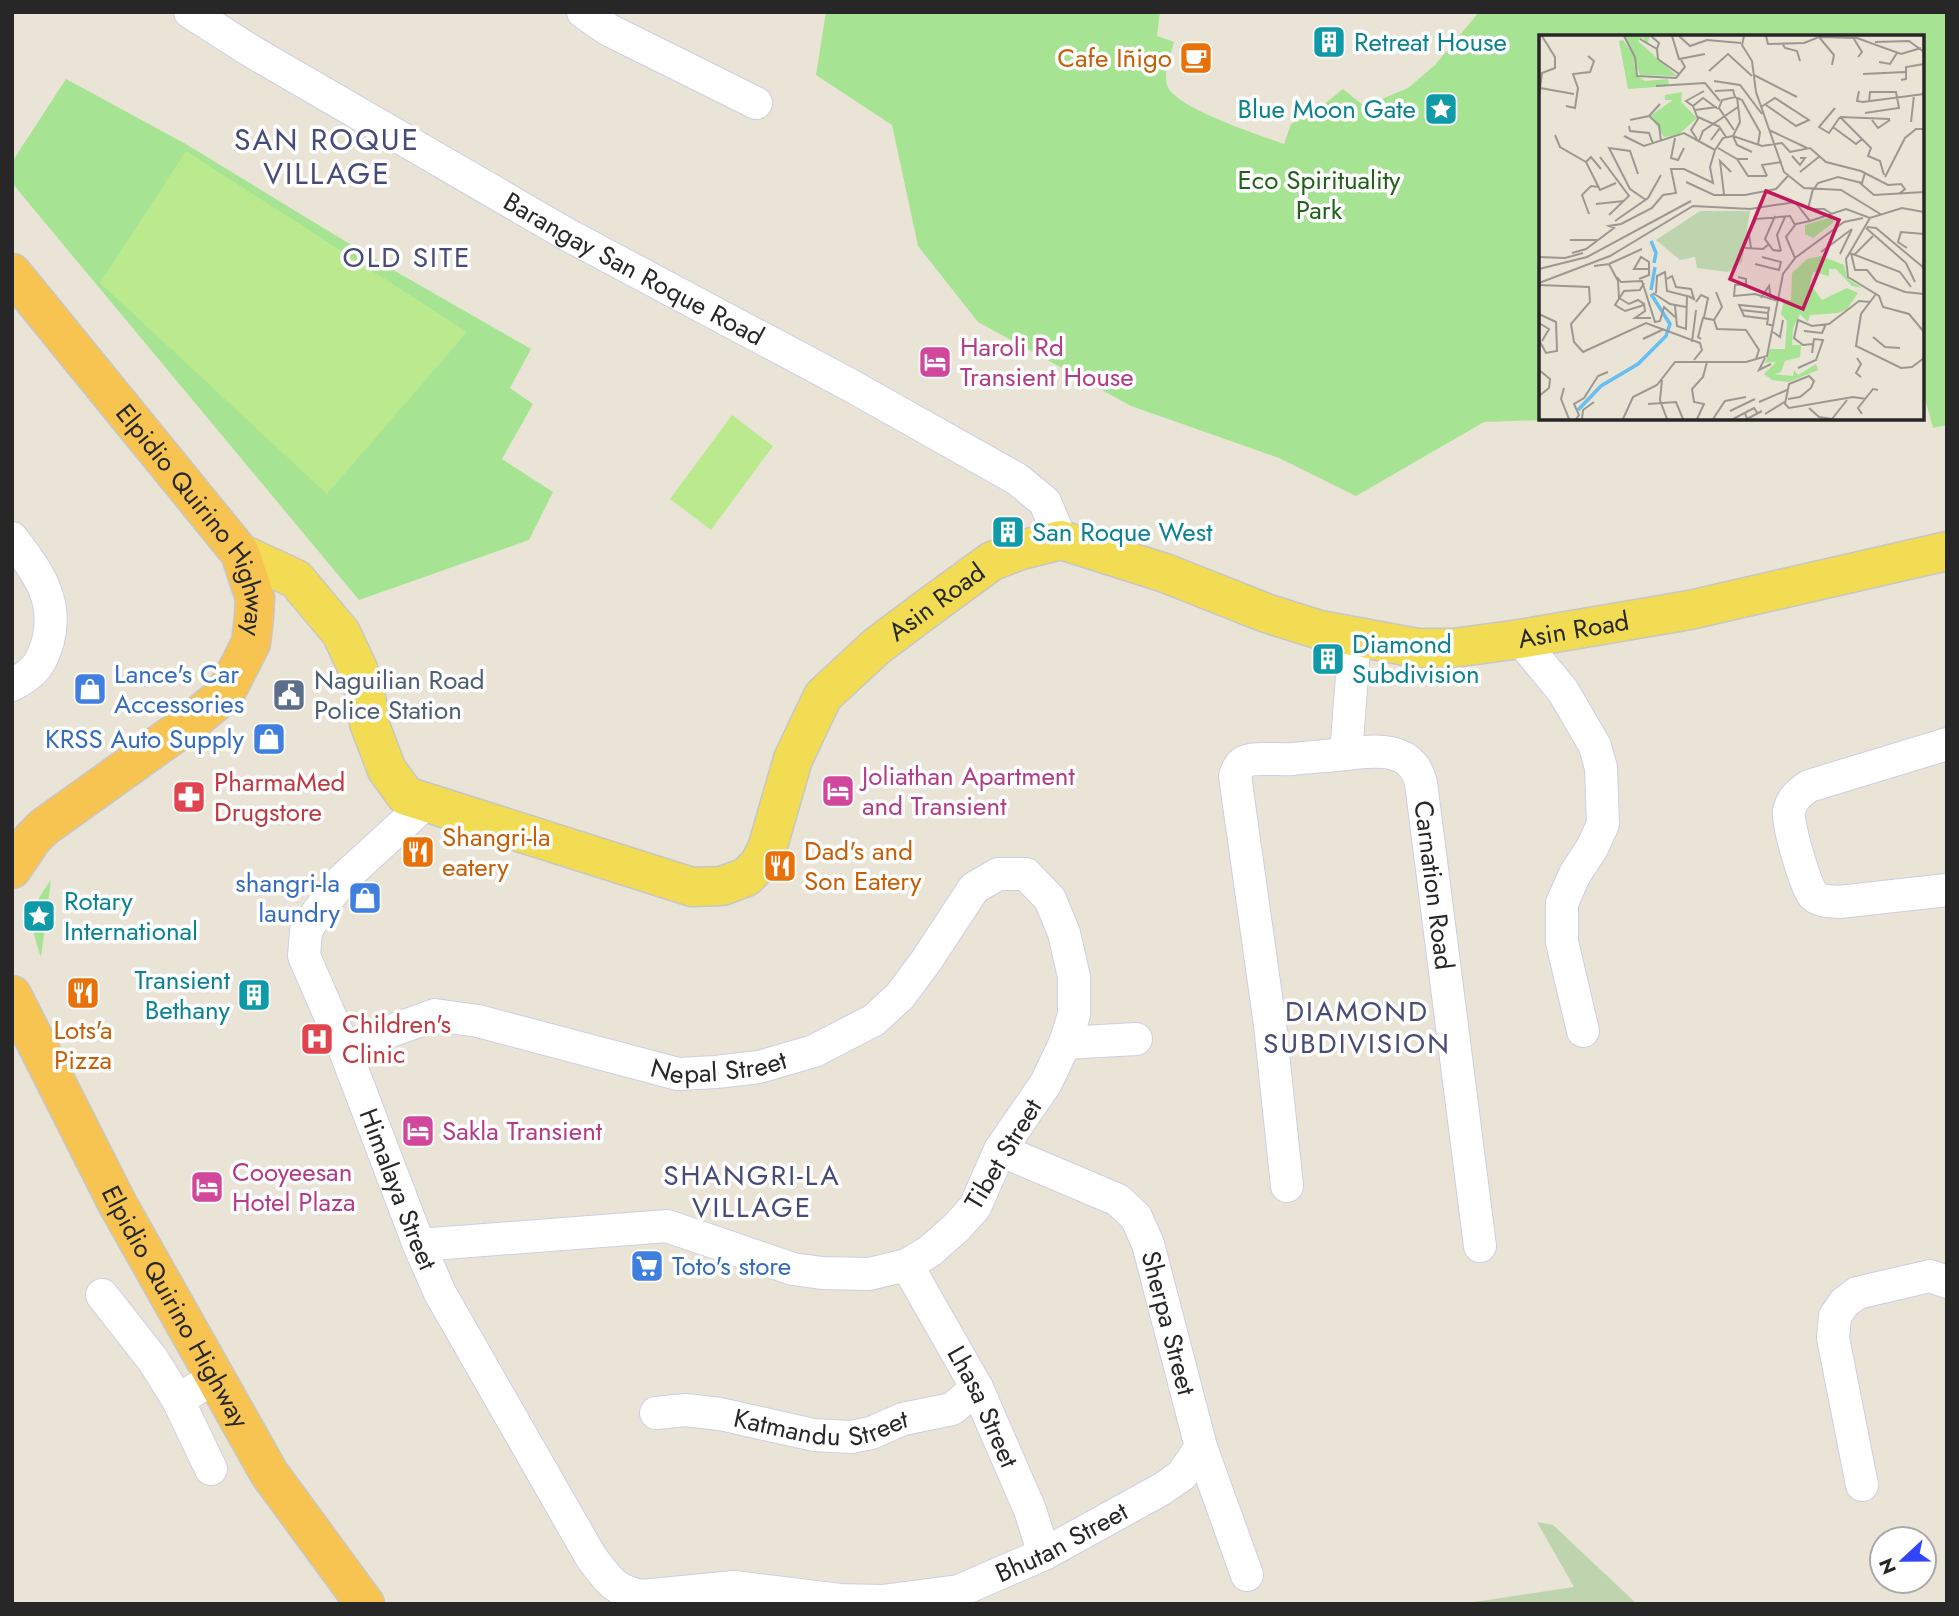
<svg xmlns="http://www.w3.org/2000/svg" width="1959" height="1616" viewBox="0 0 1959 1616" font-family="Jost,sans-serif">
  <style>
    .green { fill: #a6e392 }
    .cemetery { fill: #bdd4ae }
    .pitch { fill: #baea8d }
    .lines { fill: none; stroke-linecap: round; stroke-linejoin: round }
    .minor-casing { stroke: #cdcfe1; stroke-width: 34 }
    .primary-casing { stroke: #c7c7c7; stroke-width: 41 }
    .trunk-casing { stroke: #c7c7c7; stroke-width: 41 }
    .minor { stroke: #fff; stroke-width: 32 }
    .primary { stroke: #f2dc54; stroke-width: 38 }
    .trunk { stroke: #f8c451; stroke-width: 38 }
    .labels { text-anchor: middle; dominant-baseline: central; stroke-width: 7; stroke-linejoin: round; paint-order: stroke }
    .culture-label { font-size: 26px; fill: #0d838f; stroke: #fff; text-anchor: start }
    .food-label { font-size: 26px; fill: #c56008; stroke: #fff; text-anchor: start }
    .park-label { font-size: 26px; fill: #206318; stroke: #fff }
    .street-label { font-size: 26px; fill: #272727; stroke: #fff }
    .hotel-label { font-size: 26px; fill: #b23c85; stroke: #fff; text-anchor: start }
    .shop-label { font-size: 26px; fill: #366cbe; stroke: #fff; text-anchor: start }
    .service-label { font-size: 26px; fill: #4e5e75; stroke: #fff; text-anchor: start }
    .health-label { font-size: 26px; fill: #be3a42; stroke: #fff; text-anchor: start }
    .neighbourhood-label { font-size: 28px; letter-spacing: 2px; fill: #474b77; stroke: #fff }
    .quarter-label { font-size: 30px; letter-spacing: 2px; fill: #474b77; stroke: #fff }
    .inset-river { fill: none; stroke: #67bef0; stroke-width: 3.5 }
    .inset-road { fill: none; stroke: #9c9891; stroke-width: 2 }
    .view { fill: #c2185b; fill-opacity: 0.15; stroke: #c2185b; stroke-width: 3.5 }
    .inset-edge { fill: none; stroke: #272727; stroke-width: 3.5 }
  </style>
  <rect width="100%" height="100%" fill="#eae4d7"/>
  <path class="green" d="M826 12H1160L1157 36 1174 42C1171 54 1163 72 1167 85 1174 108 1260 135 1284 144L1291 124 1316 111 1343 89 1369 110 1382 99 1408 88 1435 65 1479 12H1947V425L1933 428 1922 388V37H1541V418H1605L1484 422 1356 496 1279 458 1131 406 978 322 918 246 892 125 816 75Z
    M66 79 184 143 381 263 531 349 510 388 533 404 502 459 553 492 529 540 359 600 12 183V162Z
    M51 880 41 957C29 921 28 911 51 880Z"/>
  <path class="cemetery" d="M1537 1522 1553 1525 1637 1604H1461L1574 1587Z"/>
  <path class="pitch" d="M186 151 467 332 327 494 100 283Z
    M732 415 773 446 711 530 670 499Z"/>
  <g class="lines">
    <defs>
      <g id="minor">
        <path id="s1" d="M190 12 251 51 568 235 850 385 1017 479 1045 502 1061 540"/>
        <path d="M583 12 609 30 756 103"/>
        <path d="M12 538C36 570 59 599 48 641 41 666 34 673 12 685"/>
        <path d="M1520 639 1563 691 1595 746 1601 768 1603 824 1592 848 1575 874 1562 903V942L1583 1031"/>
        <path d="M1947 744 1809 786C1799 793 1792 798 1789 811 1787 824 1805 884 1813 895 1820 902 1830 901 1839 902L1947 890"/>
        <path d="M1346 754 1355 637"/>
        <path id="s2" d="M426 803 343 879 317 913 306 931 304 956 344 1048 419 1245 440 1293 591 1557C607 1578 614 1591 642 1596L734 1587 840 1600 882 1601 959 1591 1044 1554 1162 1489 1182 1475 1201 1447"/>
        <path d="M1065 1043 1136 1039"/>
        <path id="s3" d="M344 1048 435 1015 478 1021 678 1074 716 1072 759 1067 814 1051 874 1020 900 996 926 961 974 888 998 874H1026L1050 899 1064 933 1074 977V1015L1065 1043 1046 1083 1000 1150 975 1207 957 1227 930 1251 907 1265 869 1274 822 1273 793 1269 667 1226 419 1245"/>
        <path id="s4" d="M1000 1150 1118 1200 1136 1217 1148 1244 1201 1447 1247 1575"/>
        <path id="s5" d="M1287 1186 1270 1025 1235 776C1237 771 1239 765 1244 762 1252 757 1280 760 1292 759 1310 757 1328 756 1345 754 1376 750 1412 746 1421 783L1480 1246"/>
        <path id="s6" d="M907 1265 977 1388 1030 1510 1044 1554"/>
        <path d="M102 1295 153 1360 178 1400 214 1378"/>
        <path d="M178 1400 211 1469"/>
        <path id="s7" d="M656 1413 686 1410 720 1414 814 1435 851 1437 871 1433 903 1419 952 1409 977 1388"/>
        <path d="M1862 1485 1833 1338 1835 1316 1844 1303 1857 1293 1930 1276 1947 1282"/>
      </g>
      <g id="primary">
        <path id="s8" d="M240 553 296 579 341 633 358 669 367 702 369 723 387 770 406 796 692 887 722 886 746 877 759 864 767 849 793 759 823 696 877 646 925 610 992 561 1021 550 1061 540 1165 573 1266 613 1320 630 1417 648H1453L1520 639 1690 610 1947 551"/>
      </g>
      <g id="trunk">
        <path id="s9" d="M12 273 240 553 255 598 254 617 251 643 225 694 195 719 44 827 32 839 12 869"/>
        <path id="s10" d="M12 995 117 1203 269 1473 365 1604"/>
      </g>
    </defs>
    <use href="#minor" class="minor-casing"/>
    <use href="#primary" class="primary-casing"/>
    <use href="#trunk" class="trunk-casing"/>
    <use href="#minor" class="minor"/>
    <use href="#primary" class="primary"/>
    <use href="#trunk" class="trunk"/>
  </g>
  <defs>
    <symbol id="building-square" viewBox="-11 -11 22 22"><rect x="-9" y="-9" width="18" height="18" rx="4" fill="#0f9aa8" stroke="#fff"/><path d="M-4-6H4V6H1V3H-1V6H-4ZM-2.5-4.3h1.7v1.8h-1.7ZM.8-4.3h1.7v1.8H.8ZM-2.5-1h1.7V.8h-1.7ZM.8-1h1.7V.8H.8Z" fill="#fff"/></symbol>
    <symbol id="cafe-square" viewBox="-11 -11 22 22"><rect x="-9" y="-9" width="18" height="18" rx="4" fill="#e8710a" stroke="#fff"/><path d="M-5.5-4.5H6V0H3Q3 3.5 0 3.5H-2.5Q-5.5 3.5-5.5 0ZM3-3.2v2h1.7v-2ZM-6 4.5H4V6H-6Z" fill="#fff"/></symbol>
    <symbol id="sight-square" viewBox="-11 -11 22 22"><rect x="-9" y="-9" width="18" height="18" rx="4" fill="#0f9aa8" stroke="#fff"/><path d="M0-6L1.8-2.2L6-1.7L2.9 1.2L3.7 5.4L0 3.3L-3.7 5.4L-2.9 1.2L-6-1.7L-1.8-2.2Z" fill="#fff"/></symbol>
    <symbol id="hotel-square" viewBox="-11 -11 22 22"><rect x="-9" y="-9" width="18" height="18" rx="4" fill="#d1479c" stroke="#fff"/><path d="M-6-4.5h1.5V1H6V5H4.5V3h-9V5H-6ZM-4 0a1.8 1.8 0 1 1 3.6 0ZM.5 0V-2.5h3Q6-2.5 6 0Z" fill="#fff"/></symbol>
    <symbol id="shop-square" viewBox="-11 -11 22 22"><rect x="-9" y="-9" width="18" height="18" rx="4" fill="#3f7fe0" stroke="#fff"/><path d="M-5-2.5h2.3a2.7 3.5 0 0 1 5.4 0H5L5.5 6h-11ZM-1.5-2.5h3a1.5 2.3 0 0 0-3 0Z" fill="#fff"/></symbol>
    <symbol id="civic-square" viewBox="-11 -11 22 22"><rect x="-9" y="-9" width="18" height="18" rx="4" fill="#5c6f8a" stroke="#fff"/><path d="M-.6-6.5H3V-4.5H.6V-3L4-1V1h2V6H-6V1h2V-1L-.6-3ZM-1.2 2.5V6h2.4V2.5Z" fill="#fff"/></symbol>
    <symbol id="pharmacy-square" viewBox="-11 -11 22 22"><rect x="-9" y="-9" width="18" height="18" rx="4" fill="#e0444e" stroke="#fff"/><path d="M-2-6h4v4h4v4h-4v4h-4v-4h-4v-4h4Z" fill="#fff"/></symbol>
    <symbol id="restaurant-square" viewBox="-11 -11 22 22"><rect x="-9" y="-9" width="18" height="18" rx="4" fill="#e8710a" stroke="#fff"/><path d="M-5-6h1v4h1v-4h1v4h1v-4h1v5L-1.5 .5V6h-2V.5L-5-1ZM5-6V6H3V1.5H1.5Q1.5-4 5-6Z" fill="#fff"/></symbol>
    <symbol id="hospital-square" viewBox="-11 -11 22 22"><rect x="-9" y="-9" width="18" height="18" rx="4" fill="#e0444e" stroke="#fff"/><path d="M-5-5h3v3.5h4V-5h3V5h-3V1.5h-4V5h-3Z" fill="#fff"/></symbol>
    <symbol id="supermarket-square" viewBox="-11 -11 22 22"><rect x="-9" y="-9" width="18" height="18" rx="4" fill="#3f7fe0" stroke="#fff"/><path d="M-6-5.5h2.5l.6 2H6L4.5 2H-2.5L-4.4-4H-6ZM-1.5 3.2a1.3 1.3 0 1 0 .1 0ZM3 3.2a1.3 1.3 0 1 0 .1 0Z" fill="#fff"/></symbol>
  </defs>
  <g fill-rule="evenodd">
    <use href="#building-square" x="1310" y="23" width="38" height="38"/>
    <use href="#cafe-square" x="1177" y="39" width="38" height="38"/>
    <use href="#sight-square" x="1422" y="90" width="38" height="38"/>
    <use href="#hotel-square" x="916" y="343" width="38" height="38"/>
    <use href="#building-square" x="989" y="513" width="38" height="38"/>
    <use href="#building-square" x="1309" y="640" width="38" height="38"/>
    <use href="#shop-square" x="71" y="670" width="38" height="38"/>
    <use href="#civic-square" x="270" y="676" width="38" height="38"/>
    <use href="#shop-square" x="250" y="720" width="38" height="38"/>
    <use href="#hotel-square" x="819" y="772" width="38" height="38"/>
    <use href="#pharmacy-square" x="170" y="778" width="38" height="38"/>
    <use href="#restaurant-square" x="399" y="833" width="38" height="38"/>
    <use href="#restaurant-square" x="761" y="847" width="38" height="38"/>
    <use href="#shop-square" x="346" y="879" width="38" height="38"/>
    <use href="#sight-square" x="20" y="897" width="38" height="38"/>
    <use href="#restaurant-square" x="64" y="974" width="38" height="38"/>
    <use href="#building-square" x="235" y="976" width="38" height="38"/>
    <use href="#hospital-square" x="298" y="1020" width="38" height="38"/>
    <use href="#hotel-square" x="399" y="1112" width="38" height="38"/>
    <use href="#hotel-square" x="188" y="1168" width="38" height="38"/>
    <use href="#supermarket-square" x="628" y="1247" width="38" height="38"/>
  </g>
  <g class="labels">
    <g class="culture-label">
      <text x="1354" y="42">Retreat House</text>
      <text x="1416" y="109" text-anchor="end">Blue Moon Gate</text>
      <text x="1032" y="532">San Roque West</text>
      <text x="1352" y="644">Diamond<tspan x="1352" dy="30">Subdivision</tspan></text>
      <text x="64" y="901">Rotary<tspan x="64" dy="30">International</tspan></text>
      <text x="230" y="980" text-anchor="end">Transient<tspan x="230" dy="30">Bethany</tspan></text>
    </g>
    <g class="food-label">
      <text x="1172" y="58" text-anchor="end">Cafe Iñigo</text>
      <text x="442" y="837">Shangri-la<tspan x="442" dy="30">eatery</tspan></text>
      <text x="804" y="851">Dad's and<tspan x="804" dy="30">Son Eatery</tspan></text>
      <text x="83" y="1030" text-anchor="middle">Lots'a<tspan x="83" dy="30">Pizza</tspan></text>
    </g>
    <g class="park-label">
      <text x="1319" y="180">Eco Spirituality<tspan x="1319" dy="30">Park</tspan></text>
    </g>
    <g class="street-label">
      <text stroke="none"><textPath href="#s1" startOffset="513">Barangay San Roque Road</textPath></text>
      <text stroke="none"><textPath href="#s9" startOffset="310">Elpidio Quirino Highway</textPath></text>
      <text stroke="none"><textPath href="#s8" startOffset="1012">Asin Road</textPath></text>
      <text stroke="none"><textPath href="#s8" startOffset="1684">Asin Road</textPath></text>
      <text stroke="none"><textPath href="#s5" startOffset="726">Carnation Road</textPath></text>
      <text stroke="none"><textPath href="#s3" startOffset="388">Nepal Street</textPath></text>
      <text transform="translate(1003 1154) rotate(-59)">Tibet Street</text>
      <text stroke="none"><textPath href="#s2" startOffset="453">Himalaya Street</textPath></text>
      <text stroke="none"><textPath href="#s10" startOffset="352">Elpidio Quirino Highway</textPath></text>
      <text stroke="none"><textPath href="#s4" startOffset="264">Sherpa Street</textPath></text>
      <text stroke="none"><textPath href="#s6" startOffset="161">Lhasa Street</textPath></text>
      <text stroke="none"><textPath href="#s7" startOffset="168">Katmandu Street</textPath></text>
      <text stroke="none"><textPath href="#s2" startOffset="1368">Bhutan Street</textPath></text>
    </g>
    <g class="hotel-label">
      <text x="960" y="347">Haroli Rd<tspan x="960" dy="30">Transient House</tspan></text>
      <text x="862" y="776">Joliathan Apartment<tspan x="862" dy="30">and Transient</tspan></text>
      <text x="442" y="1131">Sakla Transient</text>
      <text x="232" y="1172">Cooyeesan<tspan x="232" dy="30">Hotel Plaza</tspan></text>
    </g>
    <g class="shop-label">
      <text x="114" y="674">Lance's Car<tspan x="114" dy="30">Accessories</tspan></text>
      <text x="244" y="739" text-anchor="end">KRSS Auto Supply</text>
      <text x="340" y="883" text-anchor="end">shangri-la<tspan x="340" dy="30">laundry</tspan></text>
      <text x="672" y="1266">Toto's store</text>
    </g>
    <g class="service-label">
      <text x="314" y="680">Naguilian Road<tspan x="314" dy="30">Police Station</tspan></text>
    </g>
    <g class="health-label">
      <text x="214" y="782">PharmaMed<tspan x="214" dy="30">Drugstore</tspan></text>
      <text x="342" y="1024">Children's<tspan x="342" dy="30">Clinic</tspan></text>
    </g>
    <g class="neighbourhood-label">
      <text x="407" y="257">OLD SITE</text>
      <text x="1357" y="1011">DIAMOND<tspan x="1357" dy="32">SUBDIVISION</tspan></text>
      <text x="752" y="1175">SHANGRI-LA<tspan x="752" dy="32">VILLAGE</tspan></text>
    </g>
    <g class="quarter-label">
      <text x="327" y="139">SAN ROQUE<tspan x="327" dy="34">VILLAGE</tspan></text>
    </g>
  </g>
  <g transform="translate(1539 35)">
    <rect width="385" height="385" fill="#eae4d7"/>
    <path d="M86 1H111L108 10 104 2 99 6 138 41 101 40ZM84 5 94 18 97 40 106 46 129 44 130 51 89 54 80 6ZM143 57 142 67 158 83 139 100 125 102 111 81 134 65H126V60ZM292 182 295 187 274 203 266 199V190ZM282 221 305 230 308 243 323 253 313 251 297 234H290V241L274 237 271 249 283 265 308 253 319 258 308 274 299 278 271 280 269 287 261 279 254 293 253 310H262L261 322 246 326 242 337 235 339 254 341 255 335 259 340 277 329 279 335 250 347 233 345 225 339 237 327 226 328 231 314H246L248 286 242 279 245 265H252L253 238 268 224Z" fill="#a6e392"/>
    <path d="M161 176H211L203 227 189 237 158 233 156 222 141 225 117 205Z" fill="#bdd4ae"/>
    <path class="inset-river" d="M112 206 117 218 115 228M112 255 116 232M39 375 62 351 99 329 127 301 131 289 112 259"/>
    <path class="inset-road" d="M85 1 96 22 98 41 137 43 146 32 142 25M133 1 140 24 166 19M140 1 151 11 168 5 202 8M205 1 203 10 213 26 217 57 245 137 265 153 302 155 343 180M227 1 229 9 265 8 280 2 318 3 362 19 382 13M280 2 295 20 293 30M101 4 118 14 120 8 112 1M315 4 323 17 319 22M336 7 370 6 385 17M243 8 246 13 258 16 261 26M118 14 119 24 140 39M340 27 351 29 358 18M170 36 189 19 213 41M324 39 366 37M215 40 258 62M362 45 367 44V32L385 29M175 46 201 50 223 79M117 51 166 48 181 66M1 53 35 59M176 56 194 55 196 62M320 56 318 66 324 67 385 59M0 61 3 38 16 33V22L3 1M198 62 201 87 194 101 198 110 213 117M27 71 36 73 39 53 34 39 51 37 55 26 49 21M154 71 159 84 152 95 158 104M154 71 164 63 179 74M154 71 147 66 165 56M222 72 236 63 270 85 257 91 227 70M296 73 280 92 290 98 301 82M156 75 178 72M326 78 360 73 357 57H331L330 67M110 81 120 90 122 106M159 82 181 92M301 82 332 113 329 121 341 126 345 140M301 82 351 84M91 85 110 81 121 69M333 85 339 93 351 85M372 87 375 60M90 91 91 96 110 98 114 109M294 92 317 109 323 104M195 95 180 73 183 65 196 62 203 65 221 97 219 110M230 95 268 113M16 100 21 112 47 127M85 101 105 111 145 98 176 115M136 103 132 123 139 125 145 113M172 105 181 93 187 102M160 106 164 96 199 72M179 113 198 124H209M176 115 184 103 194 101 223 111 243 108 251 117 271 113 287 127 322 136 349 150 362 149 366 154 360 159M253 121 261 130 266 123H261M61 122 90 161 70 180M198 124 209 141H228M47 127 61 155 77 148M47 127 52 122 62 134M261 137 281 121M99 139 91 116 70 113 91 154 107 165M228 141 223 130 243 127M346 142 366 103 377 94H385M147 147 175 160H206L237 154 249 141M321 148 335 160 385 157M274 154 269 174H285L293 179M275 154 279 148 299 142 323 148 326 138M185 159 181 126 192 137M57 169 85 166M50 179 43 160 52 151 60 152M236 181 226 204 234 215 242 216M331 183 307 224 309 242 340 261 344 272 370 279 385 297M76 186 109 163 122 140M328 192 337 193 385 233M327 193 367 228 376 247M31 205H58M206 213 224 214 230 209M212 213 210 199 217 184 251 181 256 190M368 213 359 207 362 197 385 199M242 216 238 200 246 182M282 217 313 194M33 218 47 214 75 193 70 191 82 189 113 173 124 160 137 158 132 134H145L174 148 171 132 176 115M311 218 361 237 372 252M312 218 316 235H328L337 246 366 257 385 259M301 219 313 194M315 220 334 201M0 222 26 223 44 218M256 223 305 187 324 183M70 229 103 214M216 229 240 235 242 227 223 222M55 231 70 229 79 246 80 263M0 234 48 222 152 166M78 242 82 247 103 246 116 287 121 286 125 272 136 282M199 242 207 244V249L196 250 195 261 216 259 239 266M100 244 110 240V227L102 222 95 234H110M128 244 133 241 137 252 152 254 155 264 149 261M0 248 71 221 154 171 211 174 256 167 271 186 307 174 331 183 363 173 385 177M0 250 50 252 51 267 32 289 35 307 44 317 107 288 161 308 163 315 155 325M114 258 131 269 147 272M117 258 118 241 126 237 128 256 148 261 147 294 138 291 136 271M337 259 322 279 317 311 362 333 373 332 385 323M80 263 90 269 99 265 105 269 102 271 86 276 76 270 85 256 101 255 105 248M222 263 230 251 232 265M157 267 162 260 169 263 165 282M105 269 106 276 96 283H112M202 275 229 278M0 279 17 287 18 316 7 318 0 305M229 284 205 281 200 270 230 273 229 278V284L228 289 235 291M175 285 183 272 177 257M0 288 10 294 3 306M265 296 283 298 287 289M234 297 241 302 244 285M334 302 346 312 361 313M104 304 125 294M162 304 159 302 164 283 175 285 178 294 207 295 220 315 217 324M153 307 157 275M274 309 264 310 255 303 259 285 273 291 290 289 320 266 331 267M226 323 220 335 232 329M318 323 322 329 317 338 322 342M259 333 277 325 284 305 275 304 273 318M0 335 11 344 10 353 0 361M123 345 121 365 128 384M25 353 22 364 30 384M249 364 261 362 272 353 275 346 270 341 250 349 246 369 250 373 314 362 327 364M220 367 248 355M109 369 137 367 144 384M270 373 280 382 293 384M191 376 216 364M206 378 208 384 223 376M226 379 247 366M323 379 319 373 334 354 339 355M37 384 40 380 35 369 45 363 59 341 69 337M43 384 44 375 55 367M84 384 94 362 118 350 136 327H207L228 321 244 239 256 223 247 202 257 189 271 186M158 384 165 369 155 367 153 354 164 342 168 327M174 384 186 366 207 362M194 384 215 373 219 379M293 384 308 365"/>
    <path class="view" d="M227 156 300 185 264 274 191 244Z"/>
    <rect width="385" height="385" class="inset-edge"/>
  </g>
  <rect width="1959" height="1616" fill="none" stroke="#272727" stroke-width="28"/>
  <g transform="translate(1903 1560) rotate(248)"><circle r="33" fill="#ffffff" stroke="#a9a9a9" stroke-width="2"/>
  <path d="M0-5L12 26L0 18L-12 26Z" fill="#3245fc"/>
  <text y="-10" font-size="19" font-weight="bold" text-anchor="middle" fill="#272727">N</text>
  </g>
</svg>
